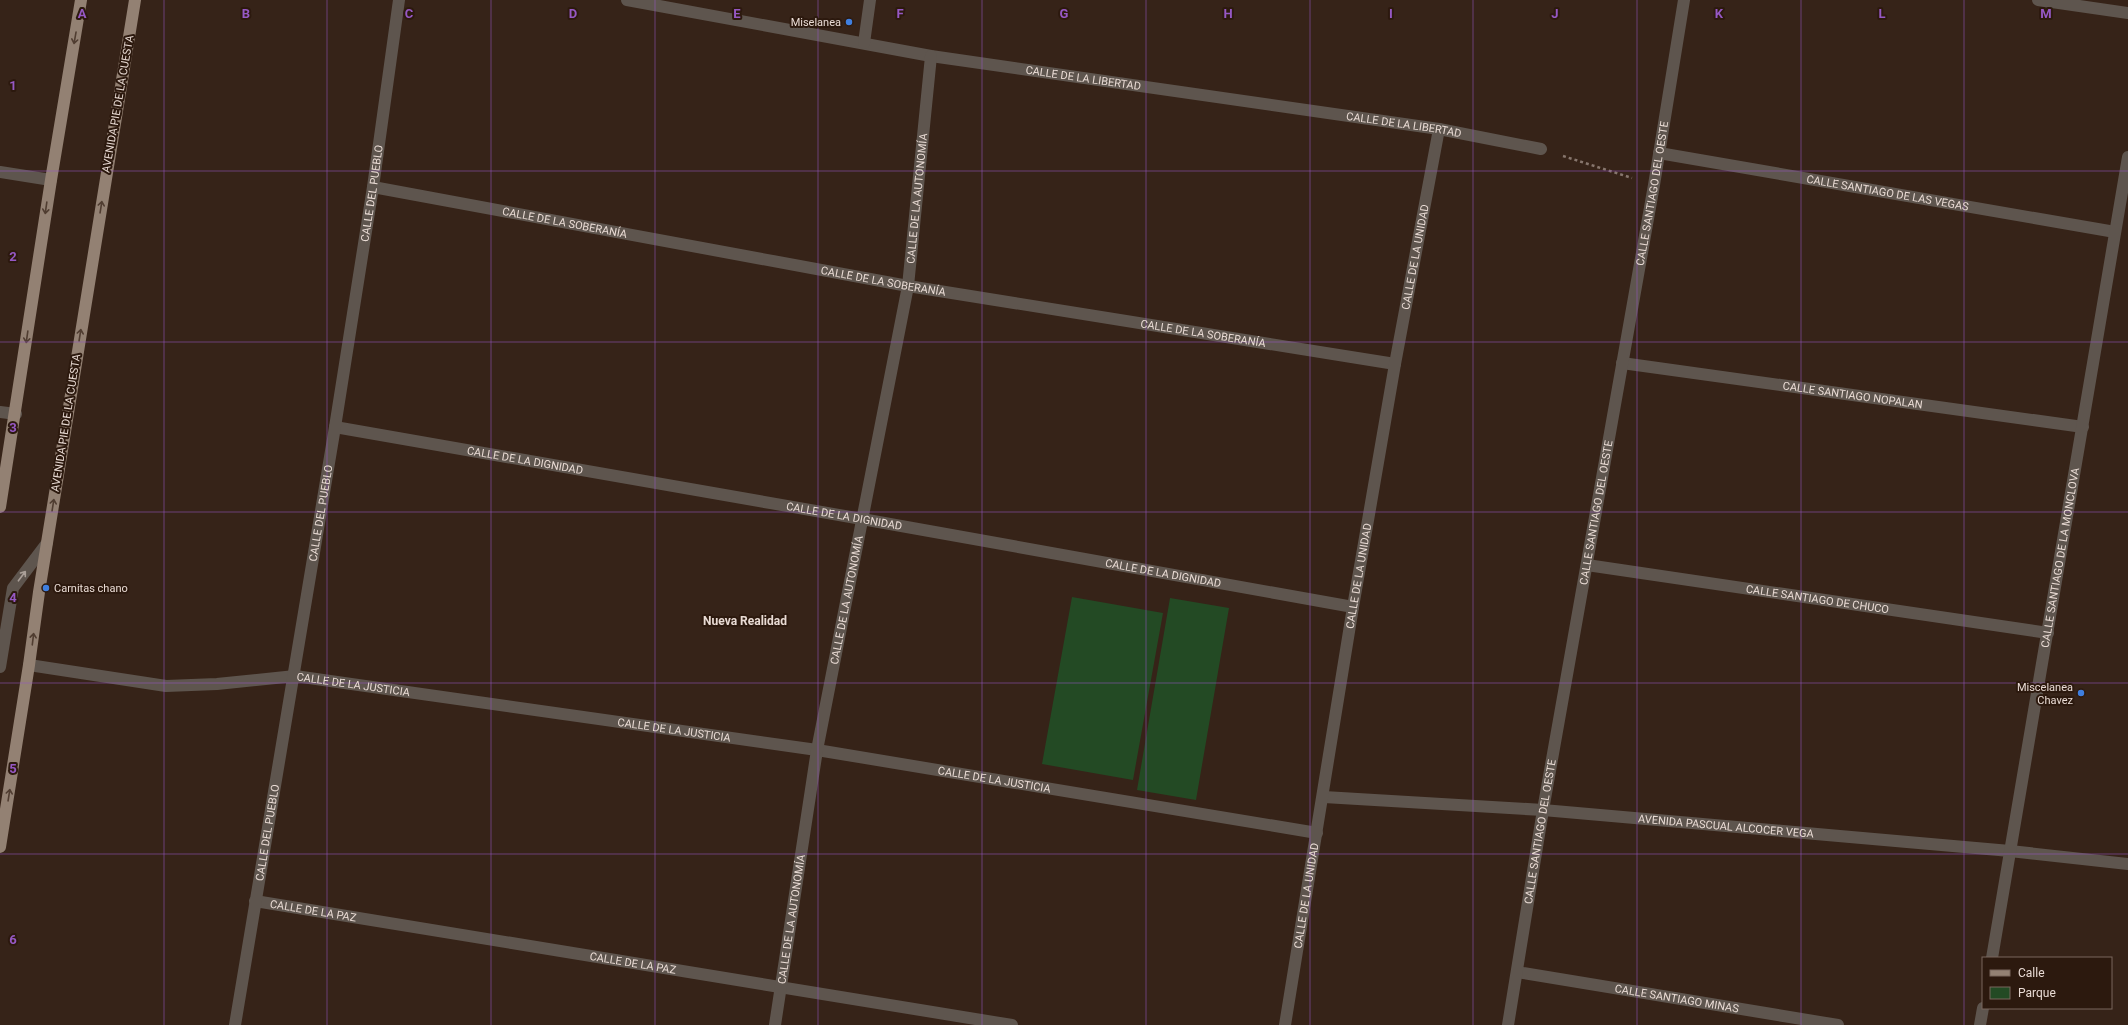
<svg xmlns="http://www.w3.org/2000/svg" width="2128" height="1025" viewBox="0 0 2128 1025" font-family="Roboto,sans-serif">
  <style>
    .green { fill: #234a24 }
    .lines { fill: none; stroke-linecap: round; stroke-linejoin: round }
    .path { stroke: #87766d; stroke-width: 2.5; stroke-dasharray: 3 3; stroke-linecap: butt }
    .minor { stroke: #5e554e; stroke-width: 12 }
    .major { stroke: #938173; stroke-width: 12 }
    .oneway { stroke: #503d31 }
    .oneway2 { stroke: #aa9f98 }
    .grid { fill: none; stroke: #9658c4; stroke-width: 1; stroke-opacity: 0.55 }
    .shop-dot { fill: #3f7fe0; stroke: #2c190e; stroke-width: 1.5 }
    .labels { text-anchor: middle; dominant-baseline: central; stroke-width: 4; stroke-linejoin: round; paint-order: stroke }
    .poi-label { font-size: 11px; fill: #e9dbd4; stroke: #2c190e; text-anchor: end }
    .street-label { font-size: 11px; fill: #e9dbd4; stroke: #2c190e }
    .neighbourhood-label { font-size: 12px; font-weight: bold; fill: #e9dbd4; stroke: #2c190e }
    .grid-label { font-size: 13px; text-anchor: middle; font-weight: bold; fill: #9658c4; stroke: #2c190e; stroke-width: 4; stroke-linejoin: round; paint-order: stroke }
  </style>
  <rect width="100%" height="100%" fill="#362318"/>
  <path class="green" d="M1072 597 1163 613 1133 780 1042 764Z
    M1170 598 1229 608 1196 800 1137 790Z"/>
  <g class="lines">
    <path class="path" d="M1563 156 1632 178"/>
    <g class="minor">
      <path id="s1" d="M627 0 931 56 1439 129 1541 149"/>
      <path d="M2038 0 2128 13"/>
      <path d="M864 43 870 0"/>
      <path id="s2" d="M1659 153 2115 232"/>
      <path d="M0 172 51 180"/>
      <path id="s3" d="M373 187 908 286 1395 364"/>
      <path id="s4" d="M1622 363 2083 427"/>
      <path d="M0 412 16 414"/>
      <path id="s5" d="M335 427 862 519 1353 607"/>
      <path id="s6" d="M1587 565 2048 633"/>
      <path id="s7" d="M29 665 166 686 217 684 295 676 817 750 1317 833"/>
      <path d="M0 667 13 588 47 543"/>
      <path id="s8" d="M1324 797 1543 810 2010 851 2128 864"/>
      <path id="s9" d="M255 901 1012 1025"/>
      <path id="s10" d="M1992 958 2128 157"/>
      <path id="s11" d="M1517 972 1838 1025"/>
      <path id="s12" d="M235 1025 335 427 373 187 399 0"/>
      <path id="s13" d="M775 1025 817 750 908 286 931 56"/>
      <path id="s14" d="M1285 1025 1353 607 1395 364 1439 129"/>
      <path id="s15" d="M1508 1025 1543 810 1654 185 1684 0"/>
      <path d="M1980 1025 1983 1008"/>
    </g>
    <path class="major" d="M0 507 51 180 81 0
      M0 847 29 665 39 592 135 0"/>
  </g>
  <defs><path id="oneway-shaft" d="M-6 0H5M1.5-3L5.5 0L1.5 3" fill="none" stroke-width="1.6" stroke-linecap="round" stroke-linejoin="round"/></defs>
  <g class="oneway">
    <use href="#oneway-shaft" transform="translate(75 38) rotate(100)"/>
    <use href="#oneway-shaft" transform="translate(101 207) rotate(-81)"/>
    <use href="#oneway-shaft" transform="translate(46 208) rotate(98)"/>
    <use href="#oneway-shaft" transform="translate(80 335) rotate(-81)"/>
    <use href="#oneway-shaft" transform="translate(27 337) rotate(98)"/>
    <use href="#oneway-shaft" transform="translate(53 505) rotate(-81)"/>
    <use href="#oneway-shaft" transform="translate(33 639) rotate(-83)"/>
    <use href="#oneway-shaft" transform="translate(9 795) rotate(-81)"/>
  </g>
  <use class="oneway2" href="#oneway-shaft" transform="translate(22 576) rotate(-53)"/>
  <path class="grid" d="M164 0V1025M327 0V1025M491 0V1025M655 0V1025M818 0V1025M982 0V1025M1146 0V1025M1310 0V1025M1473 0V1025M1637 0V1025M1801 0V1025M1964 0V1025M0 171H2128M0 342H2128M0 512H2128M0 683H2128M0 854H2128"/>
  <g class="shop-dot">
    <circle cx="849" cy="22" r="4"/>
    <circle cx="46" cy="588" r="4"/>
    <circle cx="2081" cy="693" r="4"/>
  </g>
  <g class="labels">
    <g class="poi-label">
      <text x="841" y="22">Miselanea</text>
      <text x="54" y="588" text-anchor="start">Carnitas chano</text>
      <text x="2073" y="687">Miscelanea<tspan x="2073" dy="13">Chavez</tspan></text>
    </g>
    <g class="street-label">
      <text stroke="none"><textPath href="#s1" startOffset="463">CALLE DE LA LIBERTAD</textPath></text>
      <text transform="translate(118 104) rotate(-80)">AVENIDA PIE DE LA CUESTA</text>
      <text stroke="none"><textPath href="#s1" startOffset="787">CALLE DE LA LIBERTAD</textPath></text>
      <text stroke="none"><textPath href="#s2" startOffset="232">CALLE SANTIAGO DE LAS VEGAS</textPath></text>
      <text stroke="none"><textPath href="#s12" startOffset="843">CALLE DEL PUEBLO</textPath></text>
      <text stroke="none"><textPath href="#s15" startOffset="844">CALLE SANTIAGO DEL OESTE</textPath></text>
      <text stroke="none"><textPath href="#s13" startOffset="839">CALLE DE LA AUTONOMÍA</textPath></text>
      <text stroke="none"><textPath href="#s3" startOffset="195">CALLE DE LA SOBERANÍA</textPath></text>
      <text stroke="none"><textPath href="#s14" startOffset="779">CALLE DE LA UNIDAD</textPath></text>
      <text stroke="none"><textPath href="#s3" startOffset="519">CALLE DE LA SOBERANÍA</textPath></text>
      <text stroke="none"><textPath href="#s3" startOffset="843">CALLE DE LA SOBERANÍA</textPath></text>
      <text stroke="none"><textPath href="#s4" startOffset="233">CALLE SANTIAGO NOPALAN</textPath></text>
      <text transform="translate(66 423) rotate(-81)">AVENIDA PIE DE LA CUESTA</text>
      <text stroke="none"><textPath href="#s5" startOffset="193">CALLE DE LA DIGNIDAD</textPath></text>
      <text stroke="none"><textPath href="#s15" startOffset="520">CALLE SANTIAGO DEL OESTE</textPath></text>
      <text stroke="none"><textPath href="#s12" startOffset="519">CALLE DEL PUEBLO</textPath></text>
      <text stroke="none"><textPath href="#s5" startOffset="517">CALLE DE LA DIGNIDAD</textPath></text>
      <text stroke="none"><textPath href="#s10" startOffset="406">CALLE SANTIAGO DE LA MONCLOVA</textPath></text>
      <text stroke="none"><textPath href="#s5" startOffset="841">CALLE DE LA DIGNIDAD</textPath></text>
      <text stroke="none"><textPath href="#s14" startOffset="455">CALLE DE LA UNIDAD</textPath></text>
      <text stroke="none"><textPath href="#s6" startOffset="233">CALLE SANTIAGO DE CHUCO</textPath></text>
      <text stroke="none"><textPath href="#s13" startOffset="431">CALLE DE LA AUTONOMÍA</textPath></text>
      <text stroke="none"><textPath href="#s7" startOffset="327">CALLE DE LA JUSTICIA</textPath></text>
      <text stroke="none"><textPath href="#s7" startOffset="651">CALLE DE LA JUSTICIA</textPath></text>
      <text stroke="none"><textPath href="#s7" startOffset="975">CALLE DE LA JUSTICIA</textPath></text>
      <text stroke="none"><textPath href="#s8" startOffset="403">AVENIDA PASCUAL ALCOCER VEGA</textPath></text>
      <text stroke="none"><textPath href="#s15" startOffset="196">CALLE SANTIAGO DEL OESTE</textPath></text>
      <text stroke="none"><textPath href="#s12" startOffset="195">CALLE DEL PUEBLO</textPath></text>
      <text stroke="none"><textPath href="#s14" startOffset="131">CALLE DE LA UNIDAD</textPath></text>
      <text stroke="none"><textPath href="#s9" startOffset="59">CALLE DE LA PAZ</textPath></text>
      <text stroke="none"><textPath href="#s13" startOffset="107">CALLE DE LA AUTONOMÍA</textPath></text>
      <text stroke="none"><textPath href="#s9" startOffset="383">CALLE DE LA PAZ</textPath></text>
      <text stroke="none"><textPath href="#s11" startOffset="162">CALLE SANTIAGO MINAS</textPath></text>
    </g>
    <g class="neighbourhood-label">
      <text x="745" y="621">Nueva Realidad</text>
    </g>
  </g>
  <g class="grid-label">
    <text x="82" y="18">A</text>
    <text x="246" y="18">B</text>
    <text x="409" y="18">C</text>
    <text x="573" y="18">D</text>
    <text x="737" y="18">E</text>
    <text x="900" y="18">F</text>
    <text x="1064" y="18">G</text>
    <text x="1228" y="18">H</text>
    <text x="1391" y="18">I</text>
    <text x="1555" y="18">J</text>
    <text x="1719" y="18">K</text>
    <text x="1882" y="18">L</text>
    <text x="2046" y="18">M</text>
    <text x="13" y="90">1</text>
    <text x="13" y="261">2</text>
    <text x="13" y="432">3</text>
    <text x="13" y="602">4</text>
    <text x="13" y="773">5</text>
    <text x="13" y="944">6</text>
  </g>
  <rect x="1982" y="957" width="130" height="52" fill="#2c190e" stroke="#78675d"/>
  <rect x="1990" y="970" width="20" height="6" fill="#938173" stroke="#78675d"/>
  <text x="2018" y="977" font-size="12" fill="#e9dbd4">Calle</text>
  <rect x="1990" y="987" width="20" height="12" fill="#234a24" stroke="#78675d"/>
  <text x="2018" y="997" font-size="12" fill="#e9dbd4">Parque</text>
</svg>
